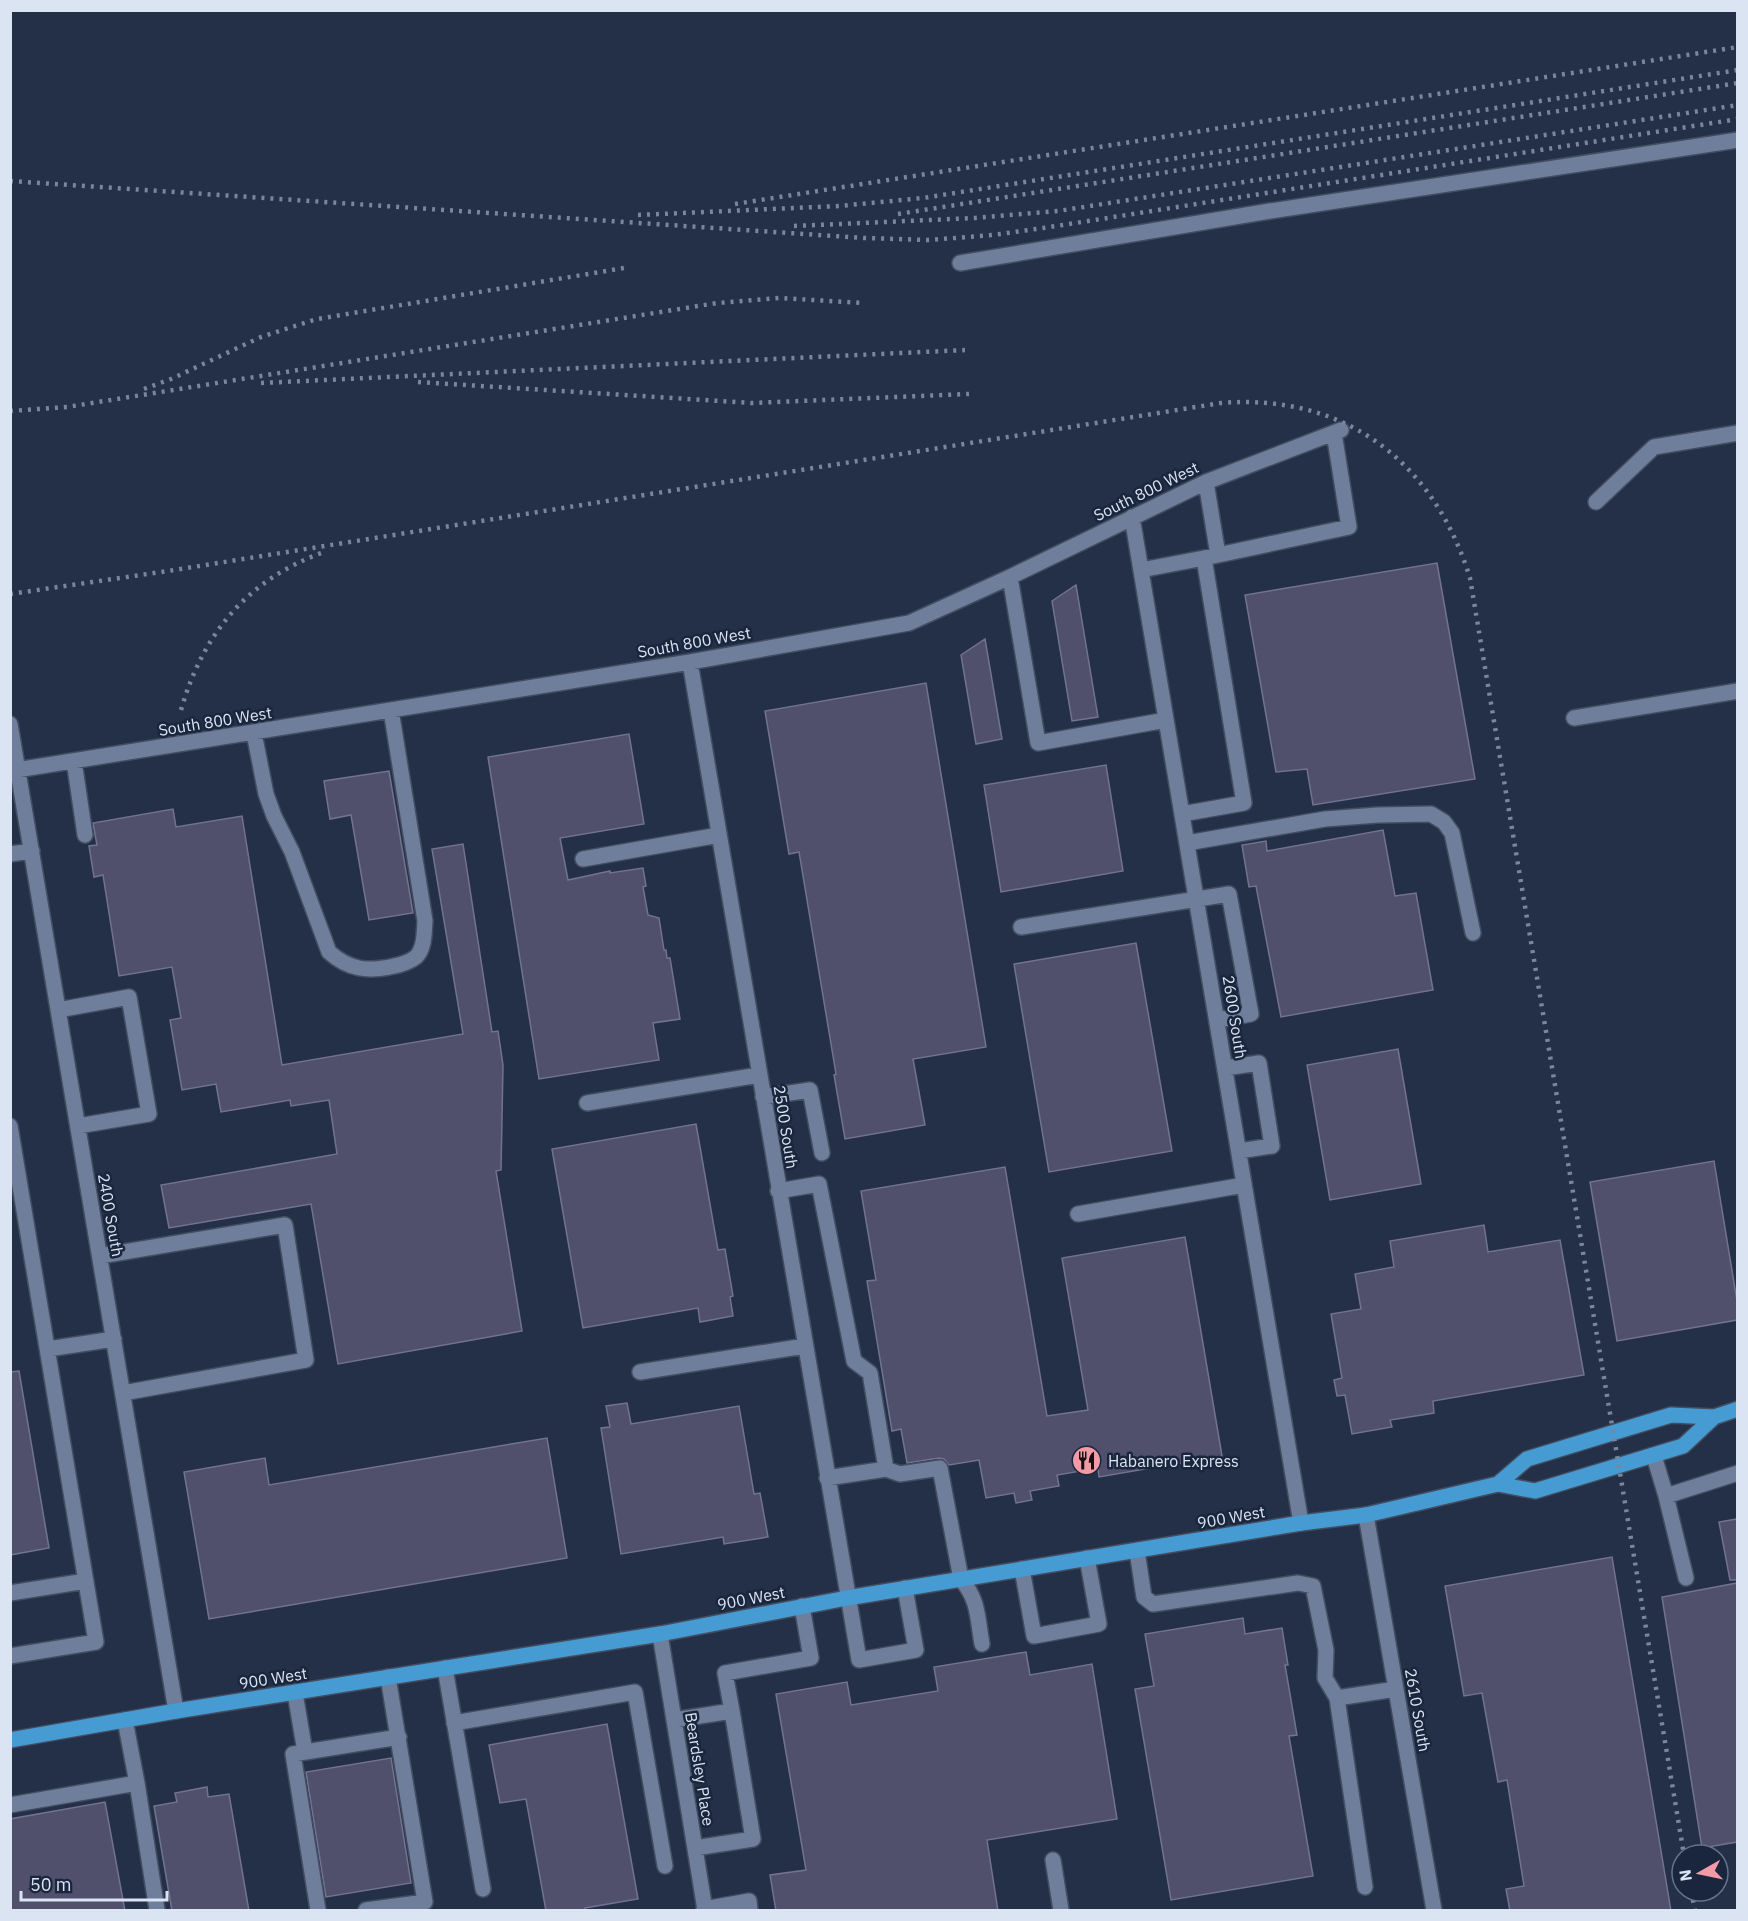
<svg xmlns="http://www.w3.org/2000/svg" width="1748" height="1921" viewBox="0 0 1748 1921" font-family="'IBM Plex Sans',sans-serif">
  <style>
    .building { fill: #50506d; stroke: #727391; stroke-width: 1.5 }
    .lines { fill: none; stroke-linecap: round; stroke-linejoin: round }
    .minor-casing { stroke: #424d60; stroke-width: 18 }
    .major-casing { stroke: #424d60; stroke-width: 18 }
    .minor { stroke: #6f7e9a; stroke-width: 15 }
    .major { stroke: #469bd3; stroke-width: 15 }
    .rail { stroke: #7b869a; stroke-width: 4.5; stroke-dasharray: 3 6; stroke-linecap: butt }
    .labels { text-anchor: middle; dominant-baseline: central; stroke-width: 5; stroke-linejoin: round; paint-order: stroke }
    .street-label { font-size: 16px; fill: #dbe4f3; stroke: #19263d }
    .poi-label { font-size: 16px; fill: #dbe4f3; stroke: #19263d; text-anchor: start }
  </style>
  <rect width="100%" height="100%" fill="#233048"/>
  <path class="building" d="M1437 563 1475 779 1313 805 1307 769 1276 772 1245 595Z
    M1076 585 1098 717 1072 721 1052 601Z
    M985 639 1002 739 976 744 961 655Z
    M926 683 986 1047 913 1059 925 1125 845 1139 834 1075 836 1074 799 852 789 854 765 711Z
    M629 734 644 824 560 838 568 880 610 871V873L643 868 646 886 643 887 648 915 659 918 664 950H666L667 958H670L680 1019 653 1023 659 1060 539 1079 488 757Z
    M1106 765 1123 871 1001 892 984 785Z
    M389 771 413 913 369 920 351 815 330 819 324 781Z
    M173 809 176 827 242 816 282 1065 463 1034 432 849 463 844 492 1032 498 1031 503 1065 501 1170 496 1171 522 1331 338 1364 311 1204 169 1228 161 1185 337 1154 329 1100 291 1106 290 1100 221 1112 216 1084 182 1090 170 1020 181 1018 172 967 119 976 103 875 94 877 89 846 97 845 93 823Z
    M1383 830 1395 896 1416 893 1433 990 1281 1017 1256 886 1249 887 1242 845 1266 841 1267 851Z
    M1136 943 1172 1151 1049 1172 1014 964Z
    M1398 1049 1421 1184 1330 1200 1307 1065Z
    M696 1124 718 1250 725 1249 733 1296 730 1297 733 1316 700 1322 698 1308 583 1328 552 1149Z
    M1714 1161 1737 1301V1320L1617 1341 1590 1182Z
    M1005 1167 1047 1416 1088 1410 1062 1258 1185 1237 1222 1456 1099 1477 1098 1468 1057 1475 1059 1486 1030 1491 1032 1500 1016 1503 1014 1493 986 1498 979 1460 949 1465 944 1459 939 1458 907 1463 901 1429 892 1431 867 1281 876 1280 861 1191Z
    M1484 1225 1488 1252 1560 1240 1584 1375 1433 1401 1434 1413 1390 1420 1392 1427 1352 1434 1345 1395 1337 1396 1334 1380 1342 1378 1331 1314 1361 1309 1355 1274 1394 1267 1390 1241Z
    M19 1371 49 1548 10 1555V1372Z
    M627 1403 631 1424 739 1406 754 1494 760 1493 768 1537 724 1544 723 1537 621 1554 601 1428 610 1427 606 1406Z
    M547 1438 567 1558 209 1619 184 1472 265 1458 269 1485Z
    M1737 1519V1580H1730L1719 1522Z
    M1612 1557 1671 1911H1510L1506 1889 1524 1886 1507 1780 1498 1782 1482 1693 1464 1696 1445 1586Z
    M1737 1583V1842L1702 1848 1662 1597Z
    M1243 1618 1245 1634 1282 1628 1288 1665H1285L1297 1735 1289 1736 1313 1876 1171 1900 1135 1689 1154 1686 1145 1634Z
    M1026 1652 1030 1675 1092 1664 1117 1819 987 1840 998 1911H776L770 1875 806 1870 776 1694 847 1682 851 1705 938 1691 934 1667Z
    M607 1724 638 1899 585 1908V1911H546L526 1799 500 1803 489 1745Z
    M391 1758 411 1883 326 1897 306 1772Z
    M207 1787 208 1797 229 1794 249 1911H172L154 1806 177 1802 175 1793Z
    M105 1802 125 1911H10V1819Z"/>
  <g class="lines">
    <defs>
      <path id="minor" d="M960 263 1270 211 1738 140
        M1206 482 1218 555
        M1596 502 1654 447 1738 433
        M1132 517 1301 1523
        M1204 558 1349 527 1334 433
        M1141 570 1204 558 1244 803 1182 814
        M1010 577 1038 743 1166 720
        M690 662 859 1660 916 1650 905 1588
        M1574 718 1738 691
        M10 724 176 1711
        M254 733 266 794 274 816 292 852 329 952C349 970 368 972 394 966 401 965 411 961 416 957 425 948 424 932 425 921L391 710
        M74 761 85 835
        M10 771 690 662 909 623 1010 577 1206 482 1341 430
        M1187 843 1325 819 1378 815 1431 814 1444 822 1452 833 1473 933
        M10 854 32 851
        M583 859 719 835
        M1021 927 1229 894 1251 1014 1217 1020
        M58 1010 129 997 149 1114 78 1126
        M1225 1068 1259 1063 1272 1146 1239 1151
        M763 1097 810 1090 822 1153
        M587 1103 759 1075
        M10 1126 96 1642 10 1656
        M778 1191 819 1184 854 1361 870 1373 886 1469 827 1478
        M1078 1214 1244 1185
        M100 1256 285 1225 306 1360 123 1393
        M48 1349 114 1339
        M640 1372 805 1346
        M1654 1456 1666 1496 1738 1473
        M886 1469 900 1474 940 1468 961 1579C979 1601 977 1616 982 1644
        M1666 1496 1686 1578
        M1366 1515 1434 1910
        M1137 1551 1144 1597 1153 1604 1298 1583 1313 1586 1326 1650 1325 1678 1337 1698 1396 1689
        M1022 1569 1034 1636 1099 1624 1087 1558
        M10 1593 86 1581
        M660 1634 705 1910
        M445 1668 483 1889
        M295 1693 305 1752
        M1337 1698 1365 1887
        M732 1711 725 1673 811 1658 802 1606
        M125 1720 137 1783
        M674 1720 732 1711 753 1839 695 1848
        M454 1723 635 1692 665 1866
        M10 1805 137 1783 157 1910
        M1053 1860 1061 1910
        M704 1909 749 1901 750 1910
        M318 1910 293 1754 399 1737
        M366 1910 425 1902 388 1677"/>
      <path id="major" d="M1498 1484 1527 1459 1671 1415 1714 1417 1738 1409
        M10 1740 176 1711 660 1634 847 1598 1301 1523 1366 1515 1498 1484 1535 1491 1683 1446 1714 1417"/>
    </defs>
    <use href="#minor" class="minor-casing"/>
    <use href="#major" class="major-casing"/>
    <use href="#minor" class="minor"/>
    <use href="#major" class="major"/>
    <path class="rail" d="M10 181 864 238 929 240 993 235 1050 227 1738 119
      M735 204 1738 47
      M898 214 1738 83
      M638 215 839 206 923 198 1738 70
      M794 226 975 218 1058 211 1738 105
      M418 382 752 403 969 394
      M261 383 965 350
      M144 389 171 379 261 337 317 319 624 268
      M10 411 67 407 717 303 779 298 864 303
      M10 594 168 571 1221 403C1345 393 1434 462 1470 578L1684 1855
      M181 710C203 633 248 579 324 552
      M1691 1891 1695 1910"/>
  </g>
  <defs>
    <symbol id="restaurant-disc" viewBox="-11 -11 22 22"><circle r="9.5" fill="#f39aa7" stroke="#19263d"/><path d="M-5-6h1v4h1v-4h1v4h1v-4h1v5L-1.5 .5V6h-2V.5L-5-1ZM5-6V6H3V1.5H1.5Q1.5-4 5-6Z" fill="#111"/></symbol>
  </defs>
  <g fill-rule="evenodd">
    <use href="#restaurant-disc" x="1070" y="1444" width="33" height="33"/>
  </g>
  <g class="labels">
    <g class="street-label">
      <text transform="translate(1146 491) rotate(-26)">South 800 West</text>
      <text transform="translate(694 642) rotate(-10)">South 800 West</text>
      <text transform="translate(215 721) rotate(-9)">South 800 West</text>
      <text transform="translate(1235 1017) rotate(81)">2600 South</text>
      <text transform="translate(786 1127) rotate(81)">2500 South</text>
      <text transform="translate(111 1215) rotate(80)">2400 South</text>
      <text transform="translate(1231 1517) rotate(-10)">900 West</text>
      <text transform="translate(751 1598) rotate(-11)">900 West</text>
      <text transform="translate(273 1678) rotate(-9)">900 West</text>
      <text transform="translate(1418 1710) rotate(80)">2610 South</text>
      <text transform="translate(700 1769) rotate(81)">Beardsley Place</text>
    </g>
    <g class="poi-label">
      <text x="1108" y="1461">Habanero Express</text>
    </g>
  </g>
  <rect width="1748" height="1921" fill="none" stroke="#dbe4f3" stroke-width="24"/>
  <g transform="translate(1700 1873) rotate(261)"><circle r="28" fill="#19263d" stroke="#677286" stroke-width="1.5"/>
  <path d="M0-4.5L10 22L0 15L-10 22Z" fill="#f39aa7"/>
  <text y="-9" font-size="16" font-weight="bold" text-anchor="middle" fill="#dbe4f3">N</text>
  </g>
  <path d="M21 1891v9h146v-9" fill="none" stroke="#dbe4f3" stroke-width="3"/>
  <text x="30" y="1891" font-size="18" fill="#dbe4f3" stroke="#19263d" stroke-width="4.5" paint-order="stroke">50 m</text>
</svg>
